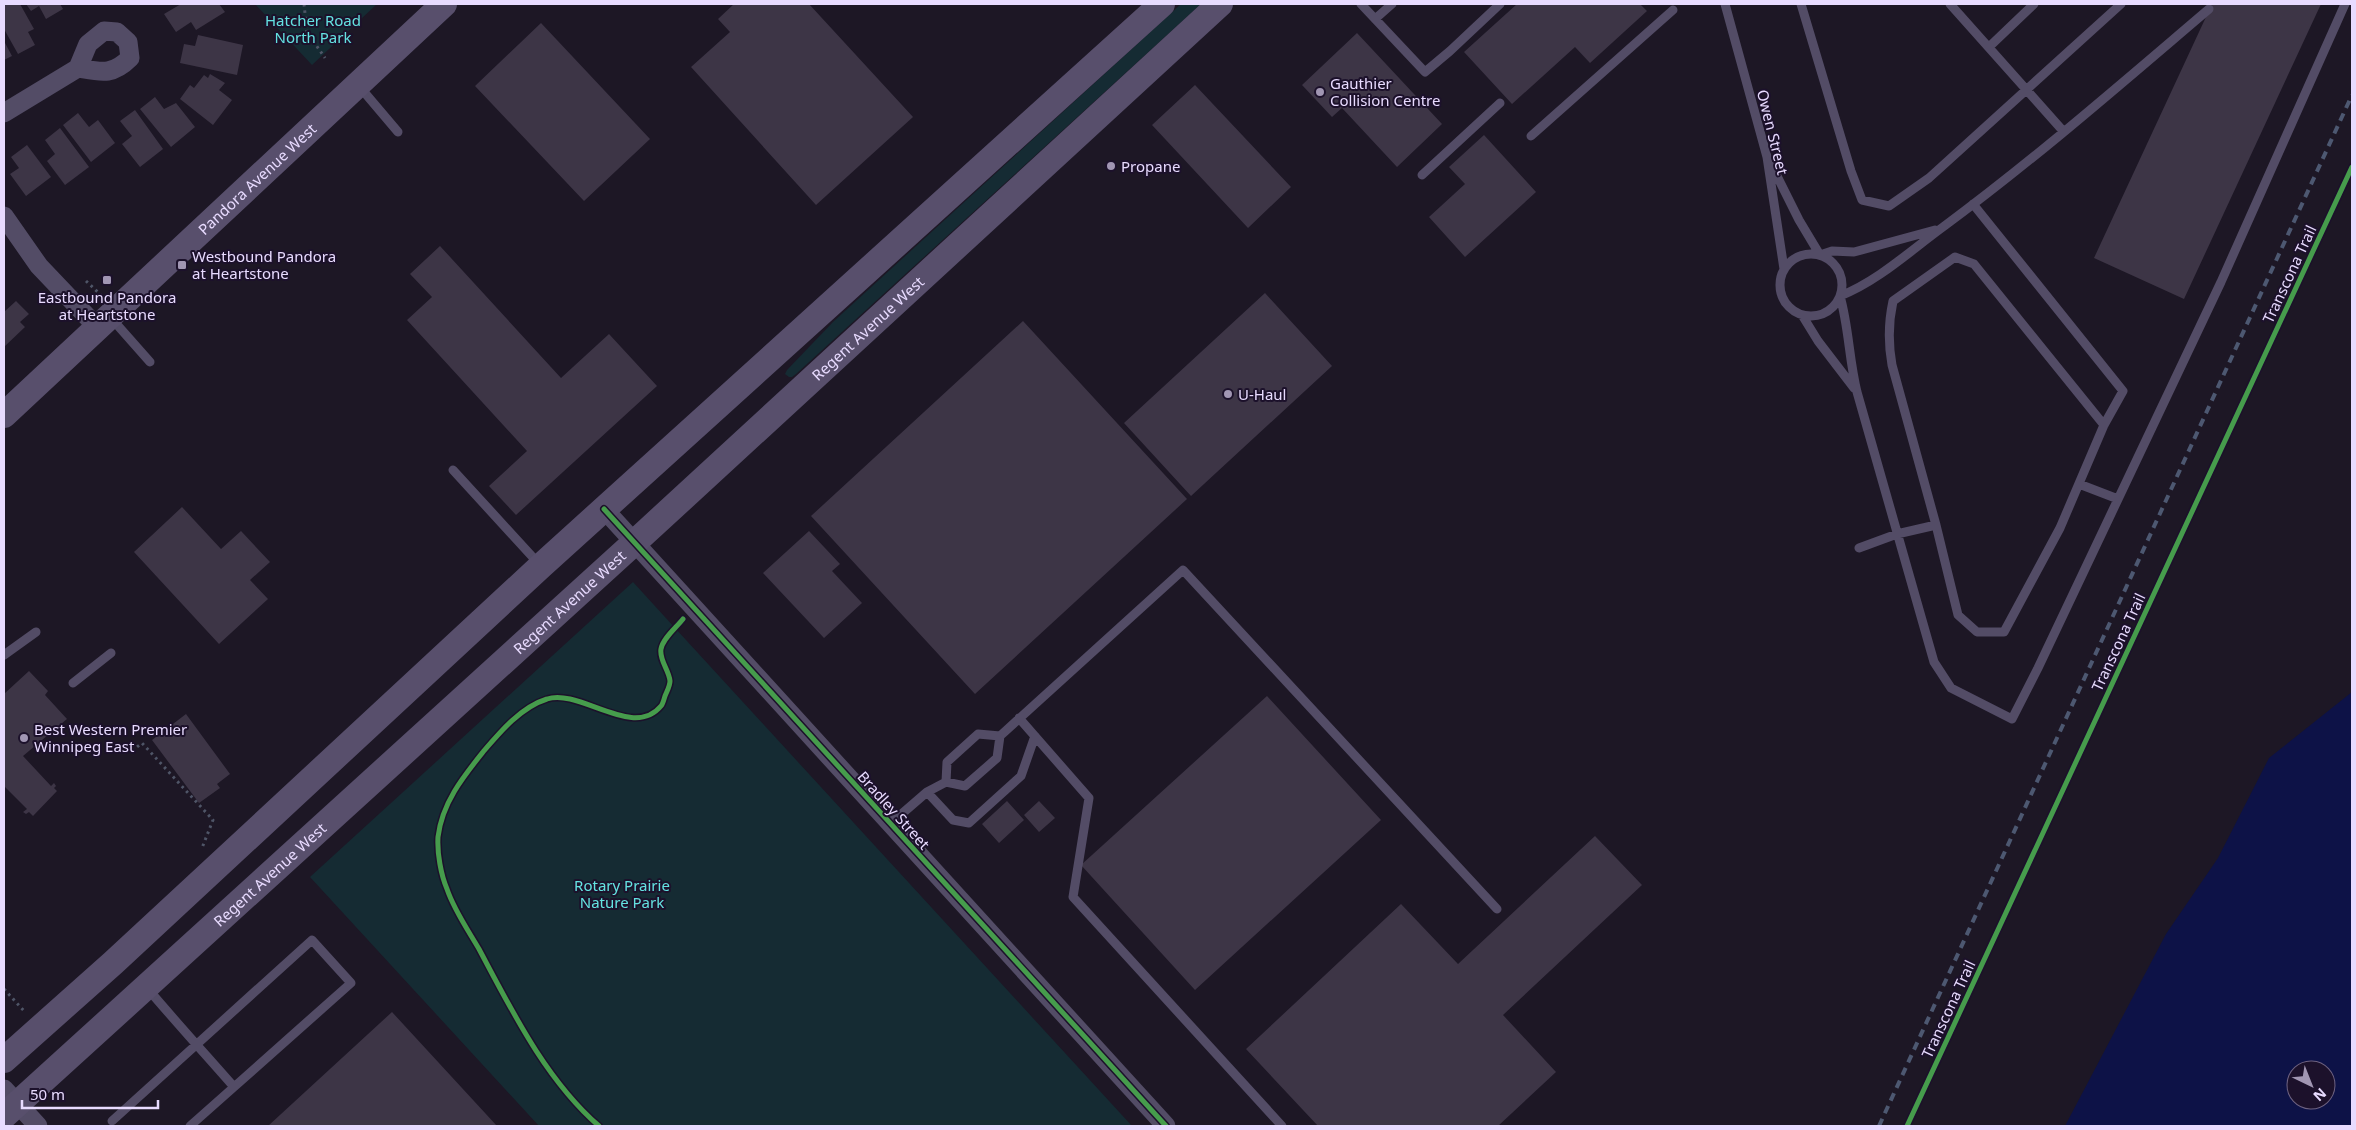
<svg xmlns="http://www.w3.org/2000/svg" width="2356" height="1130" viewBox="0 0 2356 1130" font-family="'Noto Sans',sans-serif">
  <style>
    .green { fill: #152b33 }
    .water { fill: #0d1247; fill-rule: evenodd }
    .building { fill: #3d3546 }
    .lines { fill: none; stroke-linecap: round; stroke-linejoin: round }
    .path { stroke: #4f5567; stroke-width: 3; stroke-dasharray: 2.5 4; stroke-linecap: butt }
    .lane { stroke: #534c66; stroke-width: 9 }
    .street { stroke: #534c66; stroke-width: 19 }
    .secondary { stroke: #584f6c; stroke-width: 26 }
    .rail { stroke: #4d5871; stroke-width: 4; stroke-dasharray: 8 6; stroke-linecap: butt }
    .cycleway-casing { stroke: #1c112b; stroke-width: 8 }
    .cycleway { stroke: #469c4c; stroke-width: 5 }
    .poi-dot { fill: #a196b3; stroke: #1c112b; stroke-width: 2 }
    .labels { text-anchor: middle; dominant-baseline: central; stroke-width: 4; stroke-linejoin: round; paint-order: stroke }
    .park-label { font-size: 15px; fill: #64e2e1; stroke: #1c112b }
    .poi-label { font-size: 15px; fill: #e8dbff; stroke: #1c112b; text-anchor: start }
    .street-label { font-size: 15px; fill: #e8dbff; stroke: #1c112b }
  </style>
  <rect width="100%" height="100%" fill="#1d1725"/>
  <path class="green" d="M255 4H377L312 65Z
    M1181 4H1201L796 374 792 377H789L785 374 787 370 833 322Z
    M633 582 675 628 1132 1126H539L310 877Z"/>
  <path class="water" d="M2352 692V1126H2065L2166 934 2218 858 2269 758ZM2296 1070H2326V1100H2296Z"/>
  <path class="building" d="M4 4H20L34 29 28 32 35 45 18 54 4 29Z
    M26 4H60L63 9 46 19 39 6 31 11Z
    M181 4H219L225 12 196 30 191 22 176 32 164 14Z
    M734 4H809L913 117 816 205 691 67 730 32 718 19Z
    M1517 4H1640L1647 11 1590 63 1575 47 1512 104 1464 52Z
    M2212 4H2321L2184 299 2094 258Z
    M541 23 650 139 584 201 475 86Z
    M1357 33 1442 124 1397 167 1342 108 1332 117 1302 85Z
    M198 35 243 45 237 75 180 63 184 44 195 46Z
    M4 41 12 56 4 60Z
    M210 74 225 83 219 90 232 100 213 125 180 99 190 85 194 88 204 75 208 78Z
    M1195 85 1291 187 1248 228 1152 125Z
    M155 97 164 109 176 103 195 127 171 147 140 109Z
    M135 110 163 149 140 167 122 144 132 136 120 121Z
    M78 113 89 127 98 120 115 143 91 162 63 125Z
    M60 128 89 167 65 185 47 161 55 154 45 140Z
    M1484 135 1536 192 1465 257 1429 217 1465 184 1449 167Z
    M27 145 51 177 26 196 10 174 19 168 11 157Z
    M440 246 561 378 609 334 657 386 516 515 489 486 527 451 407 320 432 297 410 274Z
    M1265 293 1332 366 1191 496 1124 423Z
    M16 301 29 314 20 322 25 327 4 347V312Z
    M1023 321 1187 499 975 694 811 516Z
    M182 507 221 549 241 531 270 562 250 580 268 599 219 644 134 552Z
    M809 531 840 564 832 571 862 603 824 638 763 573Z
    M29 671 48 691 45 695 67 719 23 756 51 786 54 783 56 786 54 788 57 791 33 816 29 812 26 814 23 812 27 809 4 786V694Z
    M1267 696 1381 820 1195 990 1081 865Z
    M186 714 230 774 217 784 220 788 199 803 152 740Z
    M1007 801 1024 820 999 843 982 824Z
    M1039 801 1055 818 1039 832 1024 815Z
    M1595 836 1642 885 1503 1015 1556 1072 1498 1126H1318L1246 1049 1401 904 1458 964Z
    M392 1012 497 1126H268Z"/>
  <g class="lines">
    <path class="path" d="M304 4 307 32 325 58
      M86 281 102 296
      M132 751 142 743 213 820 202 848
      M4 989 25 1012"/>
    <path class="lane" d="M1361 4 1425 72 1450 51 1500 4
      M1725 4 1767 157 1784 269
      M1801 4 1851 171 1862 200 1889 206 1929 178 2121 4
      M1950 4 2064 132
      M2209 9C2122 83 2035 159 1943 227 1910 251 1878 281 1840 296 1849 328 1849 360 1857 392L1934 662 1951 688 2012 719 2038 668 2221 282 2345 4
      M1375 19 1392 4
      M1989 47 2034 4
      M359 86 398 132
      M1531 136 1673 10
      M1772 166 1799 220 1820 255 1832 251 1854 252 1935 230
      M1422 175 1500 103
      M1973 204 2123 391 2104 425 2060 528 2004 632H1977L1958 615 1936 525 1892 365C1888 343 1888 324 1893 301L1955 257 1974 264 2104 425
      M1780 285a31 31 0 1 1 62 0a31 31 0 1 1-62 0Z
      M1802 315 1818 341 1854 388
      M112 319 150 362
      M453 470 539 564
      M2079 484 2118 499
      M1859 548 1897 534 1936 525
      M4 655 36 632
      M73 683 111 653
      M1019 718 1089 798 1073 897 1282 1126
      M1000 736 1183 570 1497 909
      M927 792 953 820 969 823 1021 776 1035 736
      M890 824 927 792 946 782 965 786 997 758 1000 736 978 734 947 762 946 782
      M112 1121 312 940 351 983 234 1087C205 1054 176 1022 148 989
      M190 1126 234 1087"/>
    <path class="street" d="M4 113 78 68 88 44 104 31 117 32 128 42 130 58C112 76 101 72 78 68
      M4 216 39 266 98 328
      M604 509 1166 1126
      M4 1089 38 1126"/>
    <g class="secondary">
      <path id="s1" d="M4 415 444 4"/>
      <path d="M4 1060 113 963 541 566 1162 4"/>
      <path id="s2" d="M4 1116 634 543 1220 4"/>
    </g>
    <path class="rail" d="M1879 1126 2352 95"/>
    <defs>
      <path id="cycleway" d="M604 509 1166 1126
        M599 1126C546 1080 512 1011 479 949 468 930 454 910 447 889 441 875 437 853 438 837 442 803 463 777 483 752 500 732 521 707 547 699 580 688 633 740 661 706 663 704 664 699 665 696 667 691 670 686 670 681 669 670 659 660 661 649 663 638 676 628 683 619
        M1907 1126 2352 167"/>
    </defs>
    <use href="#cycleway" class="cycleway-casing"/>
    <use href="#cycleway" class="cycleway"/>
  </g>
  <g class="poi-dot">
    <circle cx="1320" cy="92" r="5"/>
    <circle cx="1111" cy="166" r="5"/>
    <rect x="177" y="260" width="10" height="10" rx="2.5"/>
    <rect x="102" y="275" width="10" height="10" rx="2.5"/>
    <circle cx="1228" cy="394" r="5"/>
    <circle cx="24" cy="738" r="5"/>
  </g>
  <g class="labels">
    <g class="park-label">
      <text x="313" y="20">Hatcher Road<tspan x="313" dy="17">North Park</tspan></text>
      <text x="622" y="885">Rotary Prairie<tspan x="622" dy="17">Nature Park</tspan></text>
    </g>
    <g class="poi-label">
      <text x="1330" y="83">Gauthier<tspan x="1330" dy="17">Collision Centre</tspan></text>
      <text x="1121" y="166">Propane</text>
      <text x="192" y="256">Westbound Pandora<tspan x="192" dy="17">at Heartstone</tspan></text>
      <text x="107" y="297" text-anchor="middle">Eastbound Pandora<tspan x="107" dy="17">at Heartstone</tspan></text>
      <text x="1238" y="394">U-Haul</text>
      <text x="34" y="729">Best Western Premier<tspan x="34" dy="17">Winnipeg East</tspan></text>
    </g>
    <g class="street-label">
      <text transform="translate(1773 132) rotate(76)">Owen Street</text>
      <text stroke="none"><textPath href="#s1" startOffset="346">Pandora Avenue West</textPath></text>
      <text transform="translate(2289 274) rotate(-65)">Transcona Trail</text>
      <text stroke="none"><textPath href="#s2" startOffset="1169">Regent Avenue West</textPath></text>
      <text stroke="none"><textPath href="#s2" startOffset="764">Regent Avenue West</textPath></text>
      <text transform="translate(2118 642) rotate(-65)">Transcona Trail</text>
      <text transform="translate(894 810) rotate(48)">Bradley Street</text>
      <text stroke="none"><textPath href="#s2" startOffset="359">Regent Avenue West</textPath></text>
      <text transform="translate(1948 1009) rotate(-65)">Transcona Trail</text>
    </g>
  </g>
  <rect width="2356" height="1130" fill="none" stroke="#e8dbff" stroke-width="10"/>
  <g transform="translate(2311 1085) rotate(137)"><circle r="24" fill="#1c112b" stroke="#6e6280"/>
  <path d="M0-4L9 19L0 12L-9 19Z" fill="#a196b3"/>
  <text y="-8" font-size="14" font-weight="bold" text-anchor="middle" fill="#e8dbff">N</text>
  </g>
  <path d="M22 1100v8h136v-8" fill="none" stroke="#e8dbff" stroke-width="2.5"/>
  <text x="30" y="1100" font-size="15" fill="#e8dbff" stroke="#1c112b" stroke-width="4" paint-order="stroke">50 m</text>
</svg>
